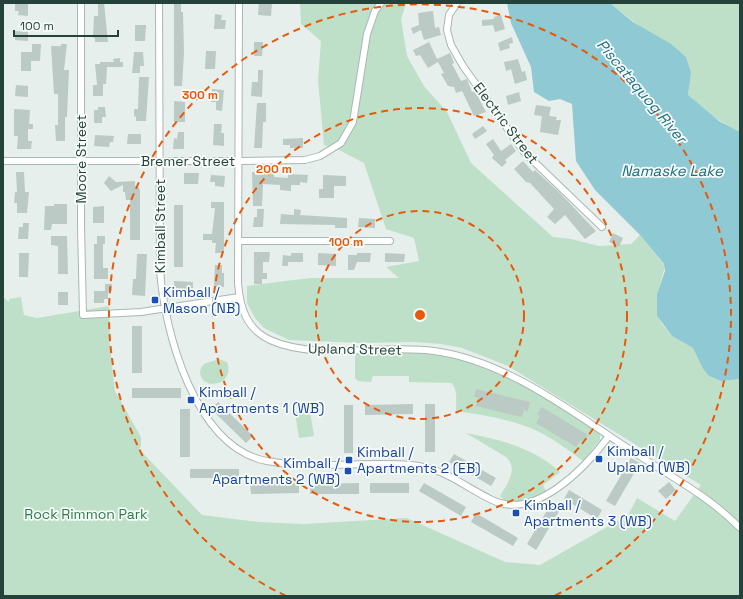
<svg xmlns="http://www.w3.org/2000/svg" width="743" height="599" viewBox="0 0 743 599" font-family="'Space Grotesk',sans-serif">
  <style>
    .green { fill: #bfe0c8 }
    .water { fill: #8ec9d4 }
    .building { fill: #bbcac4 }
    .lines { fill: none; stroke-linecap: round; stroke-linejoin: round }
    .street-casing { stroke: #a8b8b2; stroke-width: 8 }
    .street { stroke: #fff; stroke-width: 6 }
    .ring { fill: none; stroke: #e8590c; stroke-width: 2; stroke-dasharray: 7 5 }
    .transit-dot { fill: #1a4fb4; stroke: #f7fbf9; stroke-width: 1.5 }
    .labels { text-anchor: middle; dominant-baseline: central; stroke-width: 3.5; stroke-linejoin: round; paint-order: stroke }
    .street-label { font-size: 14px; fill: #24423a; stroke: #f7fbf9 }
    .transit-label { font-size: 14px; fill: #164399; stroke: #f7fbf9; text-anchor: start }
    .park-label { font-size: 14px; fill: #2d7a4b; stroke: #f7fbf9 }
    .water-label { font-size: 15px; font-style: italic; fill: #1c6f80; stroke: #f7fbf9 }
    .centre { fill: #e8590c; stroke: #f7fbf9; stroke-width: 2 }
    .ring-label { font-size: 12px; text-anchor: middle; font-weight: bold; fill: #e8590c; stroke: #f7fbf9; stroke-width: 3.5; stroke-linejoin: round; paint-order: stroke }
  </style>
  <rect width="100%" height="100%" fill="#e6efeb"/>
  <path class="green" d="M300 3H412L406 4 401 19 407 56 424 86 447 112 471 163 553 237 571 239 599 246 631 244 640 235 665 266 657 296V316L662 324 672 336 693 348 703 369 709 376 721 381 740 379V596H3V297L9 302V299L21 297 24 315 37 318 109 306 110 348 115 391 141 437V446L139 449 202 515 259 522 303 524 407 518 505 562 540 565 628 515 637 498 675 521 701 485 508 366 462 348 441 344 414 342 359 343 289 340 264 328 255 318 247 303V286L310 278H399L386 267 419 261 414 238 386 229 364 163 341 151 324 145 318 80 321 41 301 24Z
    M610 3H740V132C720 122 704 111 688 95L691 73 643 29Z
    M413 352C428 354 442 354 456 357 509 369 555 404 600 432V440L583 461C567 449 551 437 533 429 510 419 481 415 456 411 456 402 458 389 451 383L409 382V376H373L371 382 358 381 355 378V356L358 353Z
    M219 359 227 362C236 386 202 391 200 373 200 370 201 367 204 364 207 362 215 361 219 359Z
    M310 411 314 436 299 438 295 413Z
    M466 433C500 440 533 447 560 472L543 485 546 491C535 497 510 509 500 496 507 484 519 469 506 457Z"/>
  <path class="water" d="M507 3H610L633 22 671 44 686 57 691 73 688 95 719 121 740 132V379L721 381 709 376 703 369 693 348 672 336 657 316V294L665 271 664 264 640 235 595 190 576 161 572 104 560 99 549 101 534 92 531 67 511 23Z"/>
  <path class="building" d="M15 3H28V16L18 15 19 11H15Z
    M98 3H104L108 42H95V38H93L94 16H98Z
    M174 3H181V12H183L184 53 182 86H174Z
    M259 3H272L271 16 258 15Z
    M433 11 435 28 439 27 441 35 424 40 421 30 413 34 411 28 419 25 418 13Z
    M215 14 222 15 221 20H226L225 29H214Z
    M501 15 505 29 495 32 493 25 482 26V20L494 19V17Z
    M135 25H146L145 41H135Z
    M15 31 28 32V41L15 40Z
    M512 37 513 43 509 44 510 48 500 51 498 43Z
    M254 42H263L262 56H254Z
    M429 42 437 59 450 53 454 63 452 64 461 81 467 79 472 92 475 91 486 112 474 116 462 91 456 93 454 87 448 86 441 74 444 73 438 62 428 68 420 55 416 56 413 50Z
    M32 44H41L40 61H31V71H21V52H32Z
    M61 44H67L64 70H69L67 117H65V141H56L55 125H58V94H54L51 46H61Z
    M206 51H216L215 69H205Z
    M134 52H143L144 66H140V73H132Z
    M120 58V62H123V67H107L106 84H103V96H93V85H97L95 64H100V62H114L113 59Z
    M518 59 522 72 525 71 527 80 515 84 511 69 506 71 504 62Z
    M258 70H263L262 97 251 96 252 82H258Z
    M139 77H149L146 121H136V117L134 116V109H138Z
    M16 85 28 86V97L15 96Z
    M212 89 224 90 222 111 216 110V102H211Z
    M519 92 521 101 508 105 506 96Z
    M174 101 185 102V122H174Z
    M257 103H266V122H263L262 148H254Z
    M536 105 551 107 549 116 557 117 556 120H561L558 135 540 132 542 116 534 115Z
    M98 107H105L106 117H102V123H94V110H98Z
    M14 109 30 110 29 124H33V129H28V141H32L31 149H17L18 136H14Z
    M214 124H222L221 133H224V146L213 145Z
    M483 126 487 131 475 139 472 134Z
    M178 132H184V149H173L174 138 177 139Z
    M128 134H141V144H127Z
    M95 135 114 136 113 142H110L109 147 94 146Z
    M303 138V148H290V145H283V139Z
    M493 139 501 151 511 144 516 151 505 160 507 162 502 167 492 158 494 155 486 144Z
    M523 161 533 172 535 170 561 194 596 231 585 239 565 215 555 224 547 217 554 209 530 183 526 182 514 169Z
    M16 172H24L25 192H29L27 213H17V203H14L15 192H17Z
    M252 172 274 173V177L288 178V174L308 175 307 183 300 182V185H291V191L280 190V185L263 184 262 206H253Z
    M184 173H199L198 184H184Z
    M211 175 225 176 224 187 215 186V182H210Z
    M323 175 346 176V186H334V198H319V189H323Z
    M109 176 116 182 135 181V186H138L140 190V240H130V200H126L125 192H123V185L111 191 104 183Z
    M211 202H224V253H215L216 243H212V240H203V234H212L215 208H211Z
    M54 204H67V224H52L51 230H44L45 206H54Z
    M174 205H183V267H174Z
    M104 206V223H93V207Z
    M257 209H264L263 227H253L254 217H257Z
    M294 209 301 210 300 215 347 218V228H335V225L280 224 281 214 294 215Z
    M359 218 375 219V228L358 227Z
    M23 223H29L28 239H18L19 227H23Z
    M613 233 623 238 619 247 609 242Z
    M51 236H67L68 274H58V246L51 245Z
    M97 236H105V244H103V268H108V279H94V244H97Z
    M254 252H270L269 262H263V273H267V279H262V284H254Z
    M19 253H29L28 277H19Z
    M291 253H303V262H288V266H282L283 255 291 256Z
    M318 253 336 254V266L318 265Z
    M357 253H371L370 262H357L354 270H348V255H357Z
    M385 253 405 254 404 262H385Z
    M137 254H147L145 296 132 295 133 279H136Z
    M215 265H222V273H224V287H214Z
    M174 281 193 282V291H174Z
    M105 284H112V291H108V299H104V303H94V291H105Z
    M58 292H68V305H58Z
    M132 326H142V373H132Z
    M132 388H181V398H132Z
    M476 389 530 402 528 411 524 410 522 417 476 406 478 398 474 397Z
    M218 402 253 436 246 443 211 409Z
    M413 404V414L365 415V405Z
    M425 404H435V452H425Z
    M344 405H353V453H344Z
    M542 407 588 435 584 442 581 440 576 447 536 423 540 416 537 414Z
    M180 409H190V457H180Z
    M454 454 496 478 491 486 449 462Z
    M631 458 640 463 615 506 606 501Z
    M190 469H239V478H190Z
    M669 482 676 490 666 499 658 491Z
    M299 483V493L251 494 250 484Z
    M359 483V494H310V484Z
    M370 483H409V493H370Z
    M424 483 466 507 461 516 419 491Z
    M569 490 602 510 597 519 564 499Z
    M552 502 561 508 536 550 527 544Z
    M476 513 518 538 513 546 471 522Z"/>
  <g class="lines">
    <defs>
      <path id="street" d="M81 3V225L83 315 141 312 239 297
        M159 3 160 269C164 331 195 448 267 461 314 470 363 461 411 465 445 468 463 486 492 500 535 521 585 468 609 436
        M239 3 238 283C240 307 246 329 270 340 317 361 383 344 434 351 508 361 573 413 635 453 670 476 710 497 740 528
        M457 3 449 15 447 30 451 45 463 66 524 152 602 227
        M3 161H240L305 160 320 156 341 143 353 122 367 34 375 11 381 3
        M239 241H390"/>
    </defs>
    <use href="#street" class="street-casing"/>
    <use href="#street" class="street"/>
  </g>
  <g class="ring">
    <circle cx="420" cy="315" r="104"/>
    <circle cx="420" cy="315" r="207"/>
    <path d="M286 596A311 311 0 1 1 554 596"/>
  </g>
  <g class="transit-dot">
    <rect x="151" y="296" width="8" height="8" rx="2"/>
    <rect x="187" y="396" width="8" height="8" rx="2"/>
    <rect x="595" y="455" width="8" height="8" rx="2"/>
    <rect x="345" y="456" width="8" height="8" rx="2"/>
    <rect x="344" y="467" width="8" height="8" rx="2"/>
    <rect x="512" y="509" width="8" height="8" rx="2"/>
  </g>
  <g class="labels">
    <g class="street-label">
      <text transform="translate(506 123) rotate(53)">Electric Street</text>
      <text transform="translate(81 159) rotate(-90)">Moore Street</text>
      <text x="188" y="161">Bremer Street</text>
      <text transform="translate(160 226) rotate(-90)">Kimball Street</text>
      <text transform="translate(355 349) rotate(1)">Upland Street</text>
    </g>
    <g class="transit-label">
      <text x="163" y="292">Kimball /<tspan x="163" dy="16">Mason (NB)</tspan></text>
      <text x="199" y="392">Kimball /<tspan x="199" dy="16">Apartments 1 (WB)</tspan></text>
      <text x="607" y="451">Kimball /<tspan x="607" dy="16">Upland (WB)</tspan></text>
      <text x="357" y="452">Kimball /<tspan x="357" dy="16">Apartments 2 (EB)</tspan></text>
      <text x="340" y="463" text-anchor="end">Kimball /<tspan x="340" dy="16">Apartments 2 (WB)</tspan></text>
      <text x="524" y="505">Kimball /<tspan x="524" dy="16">Apartments 3 (WB)</tspan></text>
    </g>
    <g class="park-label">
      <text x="86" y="514">Rock Rimmon Park</text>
    </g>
    <g class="water-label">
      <text transform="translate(642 91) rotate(50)">Piscataquog River</text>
      <text x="672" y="170">Namaske Lake</text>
    </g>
  </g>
  <circle cx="420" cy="315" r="6" class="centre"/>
  <g class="ring-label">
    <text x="200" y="99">300 m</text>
    <text x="274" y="173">200 m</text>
    <text x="346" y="246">100 m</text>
  </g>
  <rect width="743" height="599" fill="none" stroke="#24423a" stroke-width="8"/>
  <path d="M14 30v6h104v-6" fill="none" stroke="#24423a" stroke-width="2"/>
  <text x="20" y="30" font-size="12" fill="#24423a" stroke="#f7fbf9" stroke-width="3" paint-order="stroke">100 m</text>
</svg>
